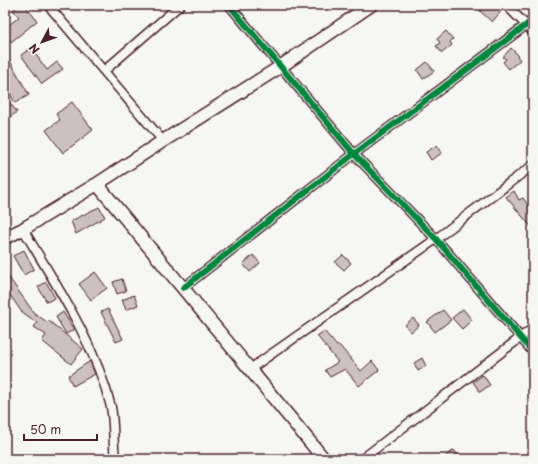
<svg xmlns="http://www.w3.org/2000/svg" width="538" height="464" viewBox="0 0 538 464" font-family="'Playpen Sans',sans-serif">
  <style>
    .building { fill: #ccc1c0; stroke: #4a1f2b }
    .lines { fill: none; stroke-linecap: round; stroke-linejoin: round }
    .minor-casing { stroke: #4a1f2b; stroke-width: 11 }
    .secondary-casing { stroke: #4a1f2b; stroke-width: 15 }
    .minor { stroke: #f6f6f2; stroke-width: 8 }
    .secondary { stroke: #f6f6f2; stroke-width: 12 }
    .cycleway-casing { stroke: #f6f6f2; stroke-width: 8 }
    .cycleway { stroke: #00873e; stroke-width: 6 }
  </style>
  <rect width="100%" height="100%" fill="#f6f6f2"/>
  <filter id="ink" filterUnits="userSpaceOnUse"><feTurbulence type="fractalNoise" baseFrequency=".025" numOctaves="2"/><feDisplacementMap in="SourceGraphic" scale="8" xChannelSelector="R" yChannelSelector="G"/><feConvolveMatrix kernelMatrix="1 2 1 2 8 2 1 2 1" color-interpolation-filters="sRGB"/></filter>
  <g filter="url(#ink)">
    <path class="building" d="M20 5H25L37 21 11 42 5 34V28L19 17 13 10Z
      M484 5H500L503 9 492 22 480 11Z
      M446 31 453 39 450 42 452 45 442 53 436 46 440 43 437 39Z
      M31 48 47 70 57 62 63 69 42 84 21 55Z
      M511 48 518 55 517 56 520 60 509 69 503 62 506 59 503 57Z
      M5 52 29 95 15 103 5 84Z
      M427 62 434 71 423 79 417 70Z
      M5 97 17 112 5 121Z
      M72 102 93 130 63 153 46 130 60 120 56 114Z
      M437 145 442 153 431 160 426 152Z
      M514 191 519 200 523 198 528 205 533 201V229L506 197Z
      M99 207 105 217 76 234 71 221Z
      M24 250 34 269 24 275 13 256Z
      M253 255 260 263 250 272 243 264Z
      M343 255 351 263 344 270 335 262Z
      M5 272 34 313 47 322 49 321 83 349 71 364 42 341 46 335 34 327 37 323 21 311 5 288Z
      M95 272 107 288 91 300 79 284Z
      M122 279 126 291 117 294 113 282Z
      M46 282 55 298 47 302 38 287Z
      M134 295 138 305 126 310 122 300Z
      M108 309 123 339 116 342 101 312Z
      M463 309 472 320 462 329 452 318Z
      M443 310 451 320 435 332 427 322Z
      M63 312 74 330 66 334 56 317Z
      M413 318 419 325 411 332 405 325Z
      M324 331 337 346 339 345 361 371 372 361 379 370 359 386 345 369 330 377 325 370 338 362 317 336Z
      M422 358 426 366 418 371 414 363Z
      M90 361 95 374 73 386 68 376Z
      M483 375 490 385 480 392 473 382Z
      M454 450 461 459H442Z"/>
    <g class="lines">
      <defs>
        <path id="minor" d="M48 5 163 141
          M229 5 354 154 436 239 533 352
          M506 5 533 32
          M104 71 180 5
          M23 229C56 285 95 343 111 407 114 422 113 443 115 459
          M183 288 354 154 533 20
          M250 369 436 239 533 165
          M362 459 533 328"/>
        <path id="secondary" d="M97 184 324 459
          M5 238 23 229 97 184 163 141 280 67 371 5"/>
      </defs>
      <use href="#minor" class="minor-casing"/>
      <use href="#secondary" class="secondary-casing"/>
      <use href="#minor" class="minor"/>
      <use href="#secondary" class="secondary"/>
      <defs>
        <path id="cycleway" d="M229 5 354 154 436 239 533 352
          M183 288 354 154 533 20"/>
      </defs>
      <use href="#cycleway" class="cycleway-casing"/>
      <use href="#cycleway" class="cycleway"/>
    </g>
  </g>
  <rect width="538" height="464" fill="none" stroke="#f6f6f2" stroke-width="20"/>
  <rect x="10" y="10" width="518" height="444" fill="none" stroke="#4a1f2b" stroke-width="1.5" filter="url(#ink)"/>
  <g transform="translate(42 42) rotate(229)" stroke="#f6f6f2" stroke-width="3" paint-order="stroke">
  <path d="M0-3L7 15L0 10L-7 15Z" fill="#4a1f2b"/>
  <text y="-6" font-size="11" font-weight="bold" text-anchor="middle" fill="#4a1f2b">N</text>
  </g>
  <path d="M24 434v6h73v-6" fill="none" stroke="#4a1f2b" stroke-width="2"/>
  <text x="30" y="434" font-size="12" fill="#4a1f2b" stroke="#f6f6f2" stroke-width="3" paint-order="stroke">50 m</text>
</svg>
